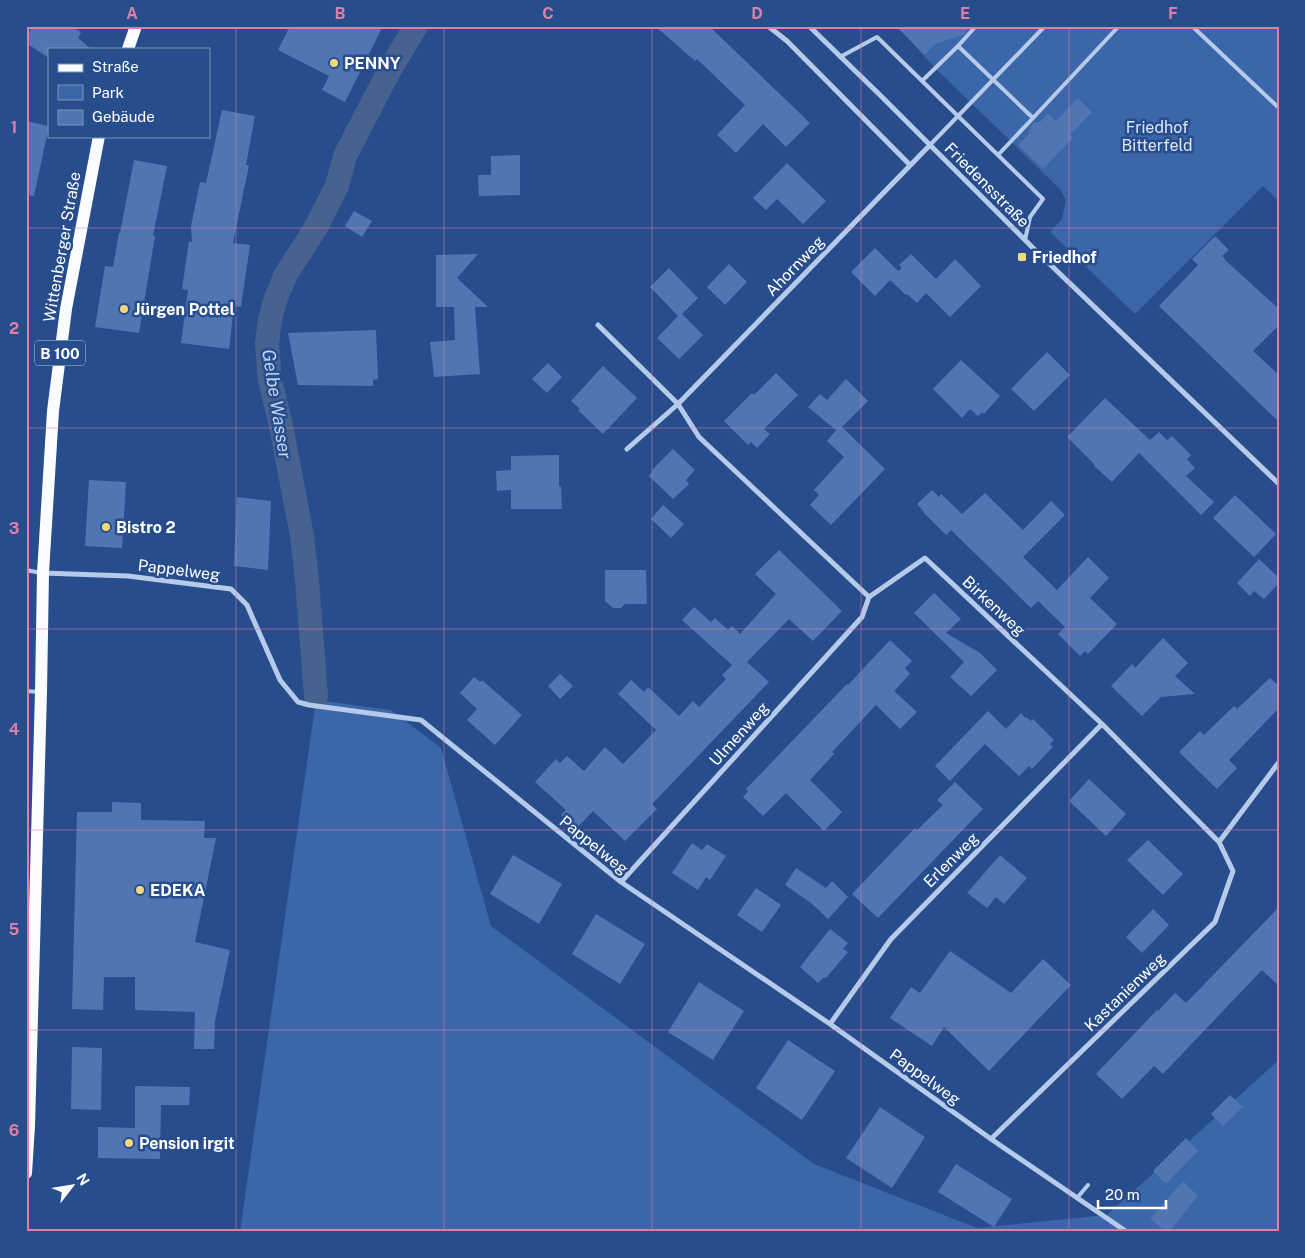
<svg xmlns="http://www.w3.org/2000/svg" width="1305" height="1258" viewBox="0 0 1305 1258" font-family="'Public Sans',sans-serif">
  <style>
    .green { fill: #3b66a9 }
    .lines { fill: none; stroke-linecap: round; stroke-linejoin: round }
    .canal { stroke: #47628f; stroke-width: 24 }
    .building { fill: #4f76b3 }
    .lane { stroke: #b6caea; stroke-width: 4 }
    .street { stroke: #b6caea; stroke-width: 5 }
    .primary { stroke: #fafcff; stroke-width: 12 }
    .grid { fill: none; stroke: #dd80a5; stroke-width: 1; stroke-opacity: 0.55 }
    .poi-dot { fill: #f3d87c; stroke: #274d8d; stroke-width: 2 }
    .labels { text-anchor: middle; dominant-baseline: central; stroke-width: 5; stroke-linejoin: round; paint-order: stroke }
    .shield { fill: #274d8d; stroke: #becadd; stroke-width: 1 }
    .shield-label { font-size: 15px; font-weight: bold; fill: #fff }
    .poi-label { font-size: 16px; font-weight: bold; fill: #fff; stroke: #274d8d; text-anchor: start }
    .park-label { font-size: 16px; fill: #dbe6f8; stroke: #274d8d }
    .street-label { font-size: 16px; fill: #fff; stroke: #274d8d }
    .water-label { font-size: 18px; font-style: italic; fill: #c2d5f1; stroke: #274d8d }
    .neatline { fill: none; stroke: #dd80a5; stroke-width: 2 }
    .grid-label { font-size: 16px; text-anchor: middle; font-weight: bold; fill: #dd80a5 }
  </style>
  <rect width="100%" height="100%" fill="#274d8d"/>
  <path class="green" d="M897 26H1279V201L1263 186 1135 314 1050 232 1062 219 1066 200 1060 189 935 68Z
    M316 700 391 710 441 748 491 926 814 1164 977 1228 1107 1215 1279 1060V1232H240Z"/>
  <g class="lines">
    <path class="canal" d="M316 696 307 580 302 536 281 426 270 380 267 344 270 319 276 298 286 274 315 229 337 186 345 156 389 71 416 26"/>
  </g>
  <path class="building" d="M33 26H71L81 32 78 38 91 49H49V58L26 43V36Z
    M290 26H383L345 102 322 90 329 76 278 50Z
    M655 26H709L810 123 786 147 763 124 736 153 717 135 745 105 697 59 695 61Z
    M896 26H971L963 35 935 44 925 55Z
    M1078 98 1092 112 1070 135 1073 138 1043 169 1018 145 1028 135 1033 123 1040 122 1048 114 1056 121Z
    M222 110 255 116 246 165H249L233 243 250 245 241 307 234 306 229 349 181 343 188 290 182 289 189 241 192 242 191 226 200 182 206 183Z
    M26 121 49 126 34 196 26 195Z
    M520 155V195L479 196 478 175H491V156Z
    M134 160 167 166 153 236H155L139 333 95 327 105 266 113 267 119 233H120Z
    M787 163 826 201 803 224 777 199 766 210 753 198Z
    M354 211 372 221 362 237 345 226Z
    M1215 236 1229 250 1222 256 1225 258 1224 259 1279 309V325L1253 351 1279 375V422L1159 306 1198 265 1192 259Z
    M875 248 898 271 902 268 899 265 911 254 936 279 955 259 981 286 950 317 926 293 917 303 907 294 906 295 890 280 875 296 851 272Z
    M478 254 457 278 488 307H475L480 374 434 377 430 342 455 340 454 307H436V255Z
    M729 264 747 282 725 305 707 287Z
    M669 268 698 298 682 314 703 335 679 359 657 338 678 316 650 287Z
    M376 330 378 379 373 380V386L298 385 288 333Z
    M1047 352 1070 375 1034 411 1011 389Z
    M961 360 1000 396 984 414 982 412 978 416 970 409 962 418 933 389Z
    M548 363 562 377 547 393 532 379Z
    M603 366 637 398 603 434 578 410 580 409 571 401Z
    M776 373 798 395 764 429 770 434 757 448 751 442 748 445 724 421 752 393 754 395Z
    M846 379 868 401 842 427 885 469 831 525 810 505 819 495 814 490 844 457 827 441 836 430 808 407 820 394 827 400Z
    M1105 398 1150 440 1159 432 1167 440 1172 436 1191 455 1187 459 1195 468 1186 476 1214 502 1201 515 1139 453 1112 482 1094 466 1095 465 1067 437Z
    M673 449 695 470 686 480 689 484 673 499 649 476 653 471 652 470Z
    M559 455V486L561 487 562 509H511V490L497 491 496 471 511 470V456Z
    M89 480 126 482 122 548 85 546Z
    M932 490 939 497 941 494 962 514 985 493 1023 530 1051 501 1065 515 1023 557 1057 590 1088 557 1109 578 1090 598 1117 624 1088 654 1085 651 1080 656 1058 634 1065 627 1038 601 1031 608 951 530 946 535 923 512H924L917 504Z
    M1235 495 1276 534 1254 557 1213 518Z
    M237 497 271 501 268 570 234 566Z
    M663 505 684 524 671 538 651 519Z
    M779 550 842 611 813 641 789 619 747 662 769 682 652 804 657 809 625 841 593 811 575 830 561 815 566 810 535 782 556 759 560 763 567 756 584 771 605 747 623 764 656 730 618 694 631 680 644 692 648 687 679 716 693 701 699 707 726 679 722 675 732 665 682 620 694 607 711 622 715 618 728 630 732 626 740 634 776 594 755 574Z
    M1259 559 1279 578V583L1264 599 1254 591 1250 596 1237 583Z
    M605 570H646L647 604H625L621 608H613L605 601Z
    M934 593 961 619 946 633 980 653 997 670 971 696 950 677 964 662 914 613Z
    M1163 638 1188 663 1175 676 1195 694 1161 697 1142 716 1111 686 1132 664 1135 668Z
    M890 640 912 661 905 668 910 674 894 691 917 712 900 729 876 705 832 752 834 754 810 780 842 812 824 831 786 793 763 816 743 797 748 791 746 789 847 684 848 685Z
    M560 674 573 686 560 699 548 686Z
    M474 677 480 682 482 680 522 715 495 745 467 720 477 709 460 693Z
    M1270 678 1279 686V708L1229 760 1237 768 1217 789 1179 752 1200 731 1204 735 1234 706 1237 709Z
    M988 711 1006 729 1021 713 1025 718 1026 717 1031 721 1033 719 1054 740 1050 744 1053 747 1032 769 1029 766 1019 776 985 744 950 781 935 766Z
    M1089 779 1126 814 1106 836 1069 801Z
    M955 782 983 809 878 918 852 894 915 828 917 830 943 805 937 800Z
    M112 802 141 803V820L205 821 204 838H216L195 942 230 950 215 1021 214 1049H194L195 1012 135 1010V977H104L103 1010 72 1009 77 812H112Z
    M1148 840 1183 874 1163 895 1127 860Z
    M692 843 702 850 707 844 726 856 710 880 706 877 698 890 672 873Z
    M513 855 562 884 539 924 490 894Z
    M1000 855 1027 878 1004 904 996 897 987 908 967 893Z
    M796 868 826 888 832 881 848 897 828 919 811 903 785 885Z
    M756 888 781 905 762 932 737 915Z
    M1279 907V986L1262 970 1163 1074 1154 1066 1122 1099 1096 1074 1157 1010 1158 1011 1175 993 1186 1003Z
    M1153 909 1169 925 1142 953 1126 937Z
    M596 914 645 944 620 984 572 954Z
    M830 929 848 943 843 949 848 952 826 978 824 977 818 983 800 967Z
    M950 951 1011 993 1043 959 1071 985 989 1071 944 1027 932 1046 890 1018 911 987 920 993Z
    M699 982 744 1011 713 1060 668 1032Z
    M788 1040 835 1071 802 1120 756 1088Z
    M72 1047 102 1048 101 1110 71 1109Z
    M135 1086 190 1087 189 1105H161L160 1159 98 1158V1127L135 1128Z
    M1230 1095 1243 1107 1223 1126 1211 1114Z
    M880 1107 925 1137 892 1188 846 1158Z
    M1186 1138 1198 1151 1166 1184 1153 1171Z
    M956 1164 1012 1199 994 1227 938 1192Z
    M1183 1181 1198 1196 1169 1232H1166L1150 1219Z"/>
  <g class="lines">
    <path class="lane" d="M976 26 958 46 1033 118 1119 26
      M1192 26 1279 108
      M840 57 877 37 1043 199 1030 217 1025 240
      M922 81 958 46
      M930 145 1045 26
      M998 155 1033 118
      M26 570 41 573
      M26 691 39 692
      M1077 1198 1088 1185"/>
    <path class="street" d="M768 26 787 41 910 165
      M809 26 881 96 1033 248 1279 484
      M598 325 678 404 699 437 869 597 925 558 1102 724 1219 842 1279 762
      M627 449 678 404 930 145
      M43 573 128 576 231 589 247 605 280 680 298 702 309 705 421 720 621 882 830 1024 991 1139 1127 1232
      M621 882 862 617 869 597
      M830 1024 891 939 1102 724
      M991 1139 1215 922 1233 871 1219 842"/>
    <path class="primary" d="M128 49 136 26
      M26 1173 29 1126 41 692 43 573 53 411 66 309 99 136"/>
  </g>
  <path class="grid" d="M236 26V1232M444 26V1232M652 26V1232M861 26V1232M1069 26V1232M26 228H1279M26 428H1279M26 629H1279M26 830H1279M26 1030H1279"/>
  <g class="poi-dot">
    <circle cx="334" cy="63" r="5"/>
    <rect x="1017" y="252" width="10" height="10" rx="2.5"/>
    <circle cx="124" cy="309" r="5"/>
    <circle cx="106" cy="527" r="5"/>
    <circle cx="140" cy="890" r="5"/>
    <circle cx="129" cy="1143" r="5"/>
  </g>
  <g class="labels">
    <rect class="shield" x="35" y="340.5" width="50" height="25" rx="4"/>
    <g class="shield-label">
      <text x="60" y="353">B 100</text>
    </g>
    <g class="poi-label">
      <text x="344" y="63">PENNY</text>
      <text x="1032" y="257">Friedhof</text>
      <text x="134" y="309">Jürgen Pottel</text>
      <text x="116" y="527">Bistro 2</text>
      <text x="150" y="890">EDEKA</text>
      <text x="139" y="1143">Pension irgit</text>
    </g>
    <g class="park-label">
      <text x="1157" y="127">Friedhof<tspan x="1157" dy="18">Bitterfeld</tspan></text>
    </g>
    <g class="street-label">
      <text transform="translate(987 185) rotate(45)">Friedensstraße</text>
      <text transform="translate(62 247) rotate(-80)">Wittenberger Straße</text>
      <text transform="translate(795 266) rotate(-46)">Ahornweg</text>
      <text transform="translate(179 570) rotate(7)">Pappelweg</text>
      <text transform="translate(994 606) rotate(43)">Birkenweg</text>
      <text transform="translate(739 734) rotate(-48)">Ulmenweg</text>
      <text transform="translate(594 845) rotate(39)">Pappelweg</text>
      <text transform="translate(951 860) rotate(-45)">Erlenweg</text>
      <text transform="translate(1125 992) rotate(-44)">Kastanienweg</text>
      <text transform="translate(925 1077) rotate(36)">Pappelweg</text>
    </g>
    <g class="water-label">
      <text transform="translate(277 404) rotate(81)">Gelbe Wasser</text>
    </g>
  </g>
  <rect width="1305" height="1258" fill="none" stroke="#274d8d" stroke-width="55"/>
  <rect x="48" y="48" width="162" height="90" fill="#274d8d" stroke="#7d94bb"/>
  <rect x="58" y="64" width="25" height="8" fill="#fafcff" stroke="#7d94bb"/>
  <text x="92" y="72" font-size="15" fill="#ffffff">Straße</text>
  <rect x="58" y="85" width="25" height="15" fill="#3b66a9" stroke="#7d94bb"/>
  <text x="92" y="98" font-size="15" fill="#ffffff">Park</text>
  <rect x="58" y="110" width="25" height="15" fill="#4f76b3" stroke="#7d94bb"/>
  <text x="92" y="122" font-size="15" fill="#ffffff">Gebäude</text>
  <g transform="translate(72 1186) rotate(59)" stroke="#274d8d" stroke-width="4" paint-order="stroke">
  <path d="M0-4L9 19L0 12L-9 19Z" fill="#ffffff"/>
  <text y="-8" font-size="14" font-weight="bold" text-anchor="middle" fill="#ffffff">N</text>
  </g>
  <path d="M1098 1200v8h68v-8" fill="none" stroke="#ffffff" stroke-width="2.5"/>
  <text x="1105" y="1200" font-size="15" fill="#ffffff" stroke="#274d8d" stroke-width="4" paint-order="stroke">20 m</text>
  <rect x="28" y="28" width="1250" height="1202" class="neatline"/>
  <g class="grid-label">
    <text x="132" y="19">A</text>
    <text x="340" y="19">B</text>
    <text x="548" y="19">C</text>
    <text x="757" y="19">D</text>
    <text x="965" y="19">E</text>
    <text x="1173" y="19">F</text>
    <text x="14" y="133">1</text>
    <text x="14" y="334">2</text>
    <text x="14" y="534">3</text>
    <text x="14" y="735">4</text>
    <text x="14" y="935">5</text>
    <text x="14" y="1136">6</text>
  </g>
</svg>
